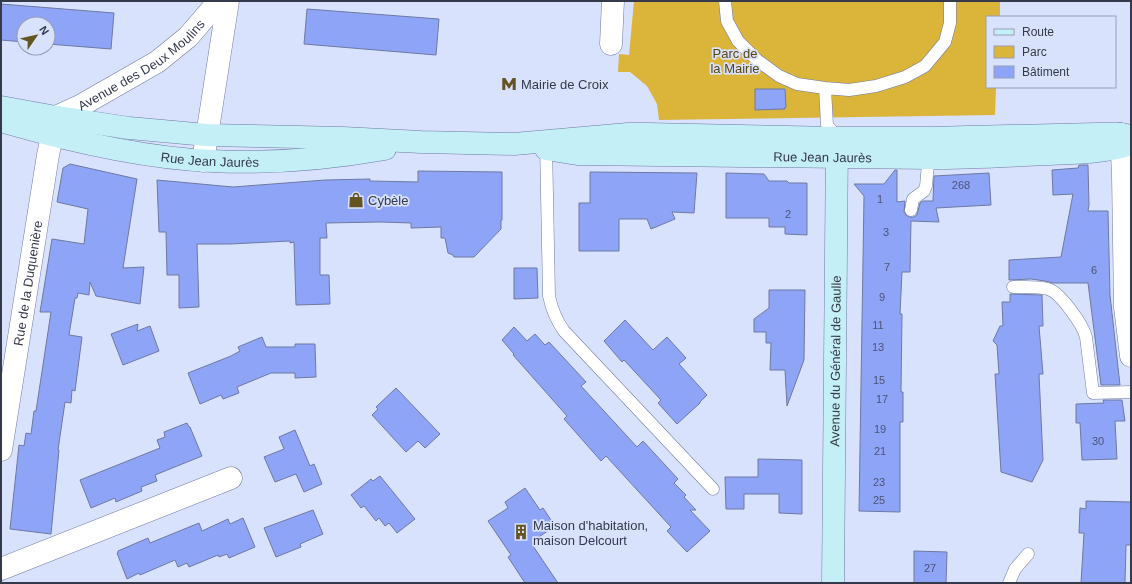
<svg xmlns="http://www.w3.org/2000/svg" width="1132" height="584" viewBox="0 0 1132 584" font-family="Arial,sans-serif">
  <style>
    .green { fill: #dab53a }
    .building { fill: #8ea4f7; stroke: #6d79a2 }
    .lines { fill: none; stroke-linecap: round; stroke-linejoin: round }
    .lane-casing { stroke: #6e7aa2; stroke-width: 13 }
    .street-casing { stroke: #6e7aa2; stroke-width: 23 }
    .secondary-casing { stroke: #6e7aa2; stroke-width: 23 }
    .lane { stroke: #fff; stroke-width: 12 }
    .street { stroke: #fff; stroke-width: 22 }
    .secondary { stroke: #c5eff7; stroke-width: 22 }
    .labels { text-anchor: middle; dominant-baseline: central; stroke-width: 3.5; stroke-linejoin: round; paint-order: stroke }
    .number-label { font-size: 11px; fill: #4a5476 }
    .park-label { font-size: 13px; fill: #56460f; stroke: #d9e2fd }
    .street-label { font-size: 13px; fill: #34394b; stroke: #d9e2fd }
    .poi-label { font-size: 13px; fill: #34394b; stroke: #d9e2fd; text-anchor: start }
  </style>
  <rect width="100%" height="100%" fill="#d9e2fd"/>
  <path class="green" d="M634 1H1000V17H987V87H996L995 115 659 120 657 104 647 86 630 72H618L619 54 629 55Z"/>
  <path class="building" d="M1 4 114 13 111 49 48 44V24H24V42L1 40Z
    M307 9 439 19 436 55 304 44Z
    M755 89H785L786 107H785V109L755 110Z
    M70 164 137 179 123 268 144 267 140 304 96 296 90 282 89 295 78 293 77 298H75L69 335 82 337 75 391 72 390 71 403 65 402 58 450H59L51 534 10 529 19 445 24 446 26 433 31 434 34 411H36L51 312H40L52 239 84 244 88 209 57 202 63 168Z
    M1079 165H1088L1089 205 1088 211H1108L1110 295 1120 385H1101L1088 283H1053L1045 281 1031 279 1009 280V260L1061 257 1073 194 1053 195 1052 170 1078 168Z
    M895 170H897V202L905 201 904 212 906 215 909 217H914L917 215 920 203 923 201H933L934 176 989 173 991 205 936 208 939 222 911 221 910 272H902L900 314H902L901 392H903V422H900V512L859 511 864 196 854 184H884Z
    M418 171 502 172V220H501V229L474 257H454L453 255 448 253 445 238H441V227L411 228V223L381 222 326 223 327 238H320V275H329L330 304 296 305 294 242 290 243V241L230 244H197L199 307 179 308V275H167L166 232H159L157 180 233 187 325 180 370 179V181L418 182Z
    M590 172 697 173 694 213 672 212 675 219 651 229 647 219H619V251H579V203H590Z
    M726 173 764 174 769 181H787L789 183H807V235L785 234V227H769V218H726Z
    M514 268H537L538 298 514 299Z
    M769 290H805L804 360 787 406 785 370H770L771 343H766V332H754V319L769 308Z
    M1010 294 1042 295 1043 326H1039L1043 374H1039L1043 460 1032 482 1001 472 995 374H999L997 345 993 341 1000 326H1003L1002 302H1010Z
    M625 320 653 350 667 337 686 358 679 364 707 395 700 402V403L677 424 658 403 661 400 624 360 622 362 604 341Z
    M138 324 137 331 150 326 159 351 123 365 111 334Z
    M514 327 527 341 535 334 545 345 549 342 586 382 581 386 637 447 643 441 678 479 674 483 686 495 684 497 696 510H690L710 531 687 552 667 531 671 527 606 456 601 461 564 419 567 416 513 355 514 354 502 340Z
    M262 337 266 347H295V344H315L316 377 295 378V373H271L237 387 239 393 223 399 221 395 200 404 188 373 231 356 240 351 238 347Z
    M396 388 440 434 425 448 418 441 406 452 372 415 378 409 376 407Z
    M1103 400H1122L1125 421H1115L1117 459 1082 460 1080 423H1076V404L1104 403Z
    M187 423 189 427H190L202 456 155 475 157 481 141 487 142 491 116 502 115 498 91 508 80 480 160 448 157 440 165 437 164 432Z
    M295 430 310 466 314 464 322 484 304 492 296 474 275 482 264 457 284 449 279 437Z
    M758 459 802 460V514L779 513V494H744V509H726L725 477H758Z
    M380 476 415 519 397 533 389 523 385 526 379 518 376 521 364 506 361 508 351 495 371 479 373 481Z
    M525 488 540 510 543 508 555 526 536 539 539 543 533 546 558 583H525L508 557 511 555 488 521 508 508 505 502Z
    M1086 501 1131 502V545H1126L1125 583H1081L1084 533H1079L1080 508 1086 509Z
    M313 510 323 534 300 544 301 547 276 557 264 528Z
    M243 518 255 547 229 558 227 554 219 557 218 555 189 567 187 563 178 567 175 560 140 575 139 573 127 579 117 553H118V551L148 538 150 543 199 523 202 531 228 519 230 524Z
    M914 551 947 552 946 583H914Z"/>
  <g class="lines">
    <defs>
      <path id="lane" d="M725 1 727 21 738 41 757 60 779 76 797 84 825 88 849 90 876 86 905 77 925 66 945 42 950 23V1
        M825 88 827 125 837 138
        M546 143 549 296C552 310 556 320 564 331L713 489
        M911 210 913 199 924 191 926 186 929 153
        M1013 287C1024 287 1037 286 1048 289 1060 292 1083 325 1086 337L1093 393 1131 392
        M1009 583 1015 569 1028 554"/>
      <g id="street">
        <path d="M611 44 613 1"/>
        <path d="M1121 134 1123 175 1125 307 1131 356"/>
        <path d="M203 161 228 1"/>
        <path id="s1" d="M1 450 48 155 56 117 80 106 157 62 188 37 219 1"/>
        <path d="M1 569 231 478"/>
      </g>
      <g id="secondary">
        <path d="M1 107 56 117 129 128 207 135 343 138 421 142 514 144 628 134H648L837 138H929L1096 134H1121L1131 136"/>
        <path id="s2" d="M1 121C66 140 144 158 212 161 270 164 328 159 385 149"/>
        <path id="s3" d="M546 149 577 154 929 158C968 158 1007 156 1046 154 1074 153 1104 153 1131 144"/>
        <path id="s4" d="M833 583 837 142"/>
      </g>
    </defs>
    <use href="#lane" class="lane-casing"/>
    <use href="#street" class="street-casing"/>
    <use href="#secondary" class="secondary-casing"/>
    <use href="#lane" class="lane"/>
    <use href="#street" class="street"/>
    <use href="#secondary" class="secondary"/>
  </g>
  <defs>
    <symbol id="metro-bare" viewBox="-9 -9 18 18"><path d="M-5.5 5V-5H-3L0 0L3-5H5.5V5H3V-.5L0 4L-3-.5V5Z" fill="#645422" stroke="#d9e2fd" stroke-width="2.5" paint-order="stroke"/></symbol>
    <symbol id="shop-bare" viewBox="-9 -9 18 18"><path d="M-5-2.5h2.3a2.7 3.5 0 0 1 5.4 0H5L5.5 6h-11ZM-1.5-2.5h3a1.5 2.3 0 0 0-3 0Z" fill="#645422" stroke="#d9e2fd" stroke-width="2.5" paint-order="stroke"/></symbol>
    <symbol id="building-bare" viewBox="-9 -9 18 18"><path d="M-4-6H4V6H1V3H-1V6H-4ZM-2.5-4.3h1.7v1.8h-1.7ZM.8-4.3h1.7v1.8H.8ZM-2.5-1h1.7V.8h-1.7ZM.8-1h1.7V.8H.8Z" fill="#645422" stroke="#d9e2fd" stroke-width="2.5" paint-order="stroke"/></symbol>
  </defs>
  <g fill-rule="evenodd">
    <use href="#metro-bare" x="498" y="73" width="22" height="22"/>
    <use href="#shop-bare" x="345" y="189" width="22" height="22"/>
    <use href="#building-bare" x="510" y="521" width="22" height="22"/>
  </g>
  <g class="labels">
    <g class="number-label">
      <text x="961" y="185">268</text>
      <text x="880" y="199">1</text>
      <text x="788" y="214">2</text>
      <text x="886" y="232">3</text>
      <text x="887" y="267">7</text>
      <text x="1094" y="270">6</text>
      <text x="882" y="297">9</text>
      <text x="878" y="325">11</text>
      <text x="878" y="347">13</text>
      <text x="879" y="380">15</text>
      <text x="882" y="399">17</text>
      <text x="880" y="429">19</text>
      <text x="1098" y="441">30</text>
      <text x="880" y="451">21</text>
      <text x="879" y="482">23</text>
      <text x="879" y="500">25</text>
      <text x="930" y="568">27</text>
    </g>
    <g class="park-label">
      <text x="735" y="53">Parc de<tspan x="735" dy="15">la Mairie</tspan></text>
    </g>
    <g class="street-label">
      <text stroke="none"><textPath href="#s1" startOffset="438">Avenue des Deux Moulins</textPath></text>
      <text stroke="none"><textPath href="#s3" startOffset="277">Rue Jean Jaurès</textPath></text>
      <text stroke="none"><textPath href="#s2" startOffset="213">Rue Jean Jaurès</textPath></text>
      <text stroke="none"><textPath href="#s1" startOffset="169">Rue de la Duquenière</textPath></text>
      <text stroke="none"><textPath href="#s4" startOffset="222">Avenue du Général de Gaulle</textPath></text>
    </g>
    <g class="poi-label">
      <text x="521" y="84">Mairie de Croix</text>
      <text x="368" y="200">Cybèle</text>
      <text x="533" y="525">Maison d'habitation,<tspan x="533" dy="15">maison Delcourt</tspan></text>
    </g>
  </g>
  <rect width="1132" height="584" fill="none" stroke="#34394b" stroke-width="4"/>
  <rect x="986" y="16" width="130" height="72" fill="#d9e2fd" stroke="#979eb6"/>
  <rect x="994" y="29" width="20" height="6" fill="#c5eff7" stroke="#979eb6"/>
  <text x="1022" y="36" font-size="12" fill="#34394b">Route</text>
  <rect x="994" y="46" width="20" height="12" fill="#dab53a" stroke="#979eb6"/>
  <text x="1022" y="56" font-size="12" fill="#34394b">Parc</text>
  <rect x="994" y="66" width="20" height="12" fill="#8ea4f7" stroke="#979eb6"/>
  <text x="1022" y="76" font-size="12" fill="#34394b">Bâtiment</text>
  <g transform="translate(36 36) rotate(56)"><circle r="19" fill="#d9e2fd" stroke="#979eb6"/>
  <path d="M0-3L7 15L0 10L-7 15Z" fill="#645422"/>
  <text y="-6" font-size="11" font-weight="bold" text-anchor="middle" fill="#34394b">N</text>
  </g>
</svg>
